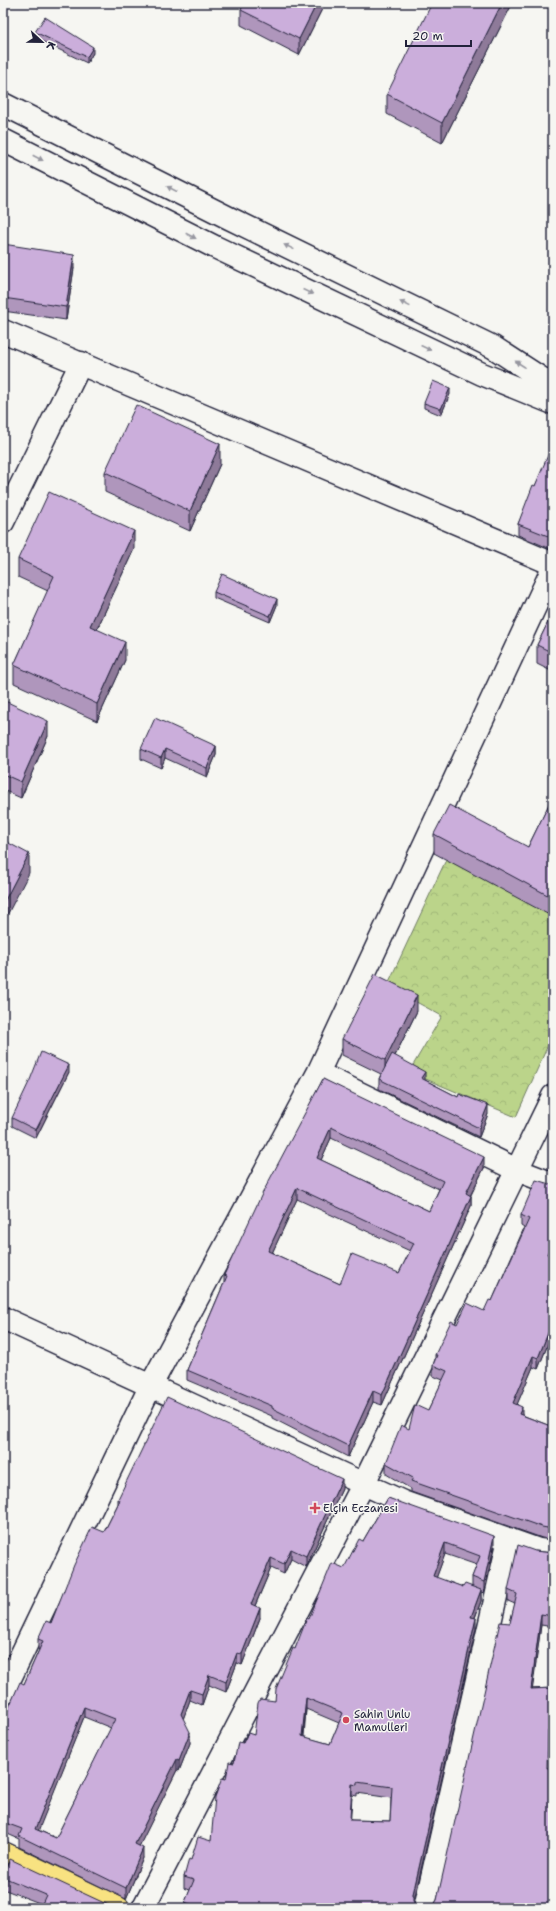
<svg xmlns="http://www.w3.org/2000/svg" width="556" height="1911" viewBox="0 0 556 1911" font-family="'Shantell Sans',sans-serif">
  <style>
    .park { fill: url(#park-crowns); stroke: #6e7b62 }
    .lines { fill: none; stroke-linecap: round; stroke-linejoin: round }
    .minor-casing { stroke: #22223b; stroke-width: 25 }
    .major-casing { stroke: #22223b; stroke-width: 25 }
    .minor { stroke: #f6f6f2; stroke-width: 22 }
    .major { stroke: #f8e281; stroke-width: 22 }
    .wall { fill: #af96bc; stroke: #22223b; fill-rule: evenodd }
    .shaded-wall { fill: #8e7a99; stroke: #22223b }
    .building { fill: #cbaedb; stroke: #22223b; fill-rule: evenodd }
    .oneway { fill: #9797a0 }
    .poi-dot { fill: #d1495b; stroke: #f6f6f2; stroke-width: 1.5 }
    .labels { text-anchor: middle; dominant-baseline: central; stroke-width: 3; stroke-linejoin: round; paint-order: stroke }
    .poi-label { font-size: 11px; fill: #22223b; stroke: #f6f6f2; text-anchor: start }
  </style>
  <defs>
    <pattern id="park-crowns" width="20" height="18" patternUnits="userSpaceOnUse"><rect width="20" height="18" fill="#bbd48a"/><path d="M2 6a3 3 0 1 1 6 0M12 15a3 3 0 1 1 6 0" fill="none" stroke="#a0b678"/></pattern>
  </defs>
  <rect width="100%" height="100%" fill="#f6f6f2"/>
  <filter id="ink" filterUnits="userSpaceOnUse"><feTurbulence type="fractalNoise" baseFrequency=".025" numOctaves="2"/><feDisplacementMap in="SourceGraphic" scale="8" xChannelSelector="R" yChannelSelector="G"/><feConvolveMatrix kernelMatrix="1 2 1 2 8 2 1 2 1" color-interpolation-filters="sRGB"/></filter>
  <g filter="url(#ink)">
    <path class="park" d="M467 815 553 872V1034L516 1117 409 1072 442 1016 387 986Z"/>
    <g class="lines">
      <defs>
        <path id="minor" d="M3 104 229 218 493 347 553 386
          M3 140 215 247 482 374 553 403
          M3 331 553 564
          M3 522 81 363
          M318 1073 517 1170 553 1184
          M3 1318 403 1502 539 1550 553 1552
          M3 1693 151 1385 318 1073 553 568
          M143 1908 364 1483 553 1096
          M425 1908 509 1539"/>
        <path id="major" d="M3 1853 118 1908"/>
      </defs>
      <use href="#minor" class="minor-casing"/>
      <use href="#major" class="major-casing"/>
      <use href="#minor" class="minor"/>
      <use href="#major" class="major"/>
    </g>
    <path class="wall" d="M244 3H325L299 55 241 25V10Z
      M511 3V6L442 143 387 114V94Z
      M35 32 93 53 87 63 35 38Z
      M3 244 74 268 66 320 3 311Z
      M450 394 441 415 424 408V403Z
      M553 449V550L518 535V524L535 486Z
      M220 464 190 531 105 492V472Z
      M134 549 97 629 125 660 97 721 14 683V665L48 591 18 577V559Z
      M214 592 277 605 270 622 214 598Z
      M553 612V672L537 664V645Z
      M3 700 48 736 21 798 3 790Z
      M216 746V755L207 777 165 758 161 768 141 759V749Z
      M553 796V917L434 853V834L528 847Z
      M417 1011 395 1056 425 1080 458 1097 488 1114 479 1137 379 1089V1079L381 1074 342 1055V1039Z
      M69 1072 36 1138 12 1126V1118Z
      M323 1079 484 1168 471 1195V1206L382 1405 373 1402 348 1457 272 1418V1416L187 1380V1370L224 1283V1275ZM331 1138 439 1189 429 1211 321 1160ZM297 1199 410 1251 399 1273 340 1284 272 1253Z
      M553 1125V1144L550 1142V1131Z
      M553 1158V1171L552 1170V1159Z
      M553 1185V1253L552 1256 553 1257V1340L550 1339 538 1369 533 1367 517 1404 522 1415 553 1427V1540L542 1538 411 1492V1489L386 1474V1463L409 1429 428 1411 443 1380 433 1376V1365L435 1359V1355L457 1324 484 1311 492 1301 524 1228 521 1226V1215Z
      M342 1489 306 1567 291 1559 284 1574 271 1568 255 1606 260 1618 242 1665 237 1663 226 1692 209 1685 202 1705 190 1700 183 1719 190 1743 179 1771 177 1770 139 1846 143 1858 126 1899 19 1847V1839L3 1832V1721L24 1684 39 1650 38 1649V1639L51 1623 104 1532 118 1504V1499ZM84 1717 111 1728 56 1838 38 1830Z
      M388 1498 494 1547 484 1593 481 1592V1601L475 1618 476 1629 414 1902 416 1906 420 1908H185V1902L190 1890 184 1888V1877L191 1860 211 1841 226 1779 243 1743 254 1735 275 1701 295 1649 309 1619 344 1568 363 1541ZM445 1554 477 1565 472 1577V1587H463L436 1578ZM306 1709 339 1723 330 1744 304 1737ZM357 1793 391 1798 390 1821 350 1820 352 1795 357 1796Z
      M535 1551 553 1553V1627L541 1625 532 1689 553 1688V1742H548L434 1905 437 1900 510 1623 515 1604 508 1601V1590Z
      M3 1862 115 1908 42 1904 3 1889Z"/>
    <path class="shaded-wall" d="M317 3H325L299 55V39Z
      M502 3H511V6L442 143V123Z
      M93 47V53L87 63V57Z
      M74 255V268L66 320V307Z
      M450 388V394L441 415V409Z
      M220 444V464L190 531V511Z
      M134 531V549L90 644V626Z
      M277 599V605L270 622V616Z
      M125 642V660L97 721V704Z
      M48 721V736L21 798V782Z
      M216 746V755L207 777V768Z
      M165 749V758L161 768V758Z
      M29 854V873L3 923V904Z
      M417 995V1011L385 1076V1060Z
      M69 1065V1072L36 1138V1130Z
      M425 1072V1082L421 1078Z
      M488 1105V1114L479 1137V1128Z
      M331 1127V1138L317 1169V1158Z
      M484 1157V1168L466 1204V1193Z
      M5 1169V1174L3 1179V1173Z
      M297 1188V1199L268 1262V1251Z
      M471 1196V1206L382 1405V1395Z
      M553 1242V1253L547 1265V1254Z
      M550 1328V1339L538 1369V1358Z
      M533 1356V1367L513 1414V1403Z
      M373 1391V1402L348 1457V1446Z
      M522 1407V1418L519 1414Z
      M342 1479V1489L306 1567V1556Z
      M494 1536V1547L484 1593V1582Z
      M445 1543V1554L433 1587V1576Z
      M291 1549V1559L284 1574V1564Z
      M271 1558V1568L251 1615V1604Z
      M481 1590V1601L471 1628V1617Z
      M260 1608V1618L242 1665V1654Z
      M541 1614V1625L531 1700V1689Z
      M476 1618V1629L413 1905V1894Z
      M237 1653V1663L226 1692V1682Z
      M209 1675V1685L202 1705V1694Z
      M190 1690V1700L181 1725V1714Z
      M306 1698V1709L302 1747V1736Z
      M84 1707V1717L35 1839V1829Z
      M190 1732V1743L179 1771V1760Z
      M177 1759V1770L135 1855V1844Z
      M352 1784V1795L350 1831V1820Z
      M143 1848V1858L126 1899V1888Z"/>
    <path class="building" d="M244 3H317L299 39 241 10Z
      M432 3H502L442 123 387 94Z
      M45 17 93 47 87 57 35 32Z
      M3 244 74 255 66 307 3 298Z
      M433 381 450 388 441 409 424 403Z
      M136 405 220 444 190 511 105 472Z
      M551 448 553 449V538L518 524 533 485 535 486Z
      M49 492 134 531 90 626 125 642 97 704 14 665 54 576 18 559Z
      M222 574 277 599 270 616 214 592Z
      M553 612V653L537 645Z
      M3 700 48 721 21 782 3 774Z
      M155 718 216 746 207 768 165 749 161 758 141 749Z
      M553 796V898L434 834 449 805 528 847Z
      M3 840 29 854 3 904Z
      M375 974 417 995 385 1060 342 1039Z
      M41 1052 69 1065 36 1130 12 1118 30 1080Z
      M392 1054 425 1072 421 1078 458 1097 459 1094 488 1105 479 1128 379 1079Z
      M323 1079 484 1157 466 1193 471 1196 382 1395 373 1391 348 1446 272 1408V1406L187 1370 227 1276 224 1275 262 1194ZM331 1127 443 1181 429 1211 317 1158ZM297 1188 414 1243 399 1273 352 1254 340 1284 268 1251Z
      M553 1125V1132L550 1131Z
      M536 1180 553 1185V1242L547 1254 553 1257V1329L550 1328 538 1358 533 1356 513 1403 522 1407 519 1414 553 1427V1529L542 1527 411 1481 413 1478 386 1463 401 1425 409 1429 415 1405 428 1411 447 1371 433 1365 437 1355H435L451 1321 457 1324 467 1303 484 1311 489 1300 492 1301 529 1219 521 1215Z
      M167 1397 342 1479 306 1556 291 1549 284 1564 271 1558 251 1604 260 1608 242 1654 237 1653 226 1682 209 1675 202 1694 190 1690 181 1714 190 1732 179 1760 177 1759 135 1844 143 1848 126 1888 19 1836 22 1829 3 1822V1721L20 1682 24 1684 43 1641 38 1639 46 1621 51 1623 74 1565 92 1527 104 1532 120 1500 118 1499ZM84 1707 115 1719 56 1838 35 1829Z
      M388 1498 494 1536 484 1582 472 1577 480 1556 445 1543 433 1576 463 1587 465 1584 481 1590 471 1617 476 1618 413 1894V1901L416 1906 420 1908H200L185 1902 194 1880 184 1877 189 1859 191 1860 198 1837 211 1841 215 1797 222 1778 226 1779 229 1762 234 1763 238 1742 243 1743 248 1733 254 1735 258 1703 260 1699 275 1701 276 1689 293 1648 295 1649 307 1618 309 1619 332 1563 344 1568 359 1539 363 1541ZM306 1698 343 1713 330 1744 302 1736ZM357 1782 392 1787 390 1821 350 1820 352 1784 357 1785Z
      M518 1545 535 1551 553 1553V1616L541 1614 531 1689 553 1688V1731H548L547 1768 553 1767V1908H430L434 1905 437 1900 500 1622 510 1623 517 1594 508 1590Z
      M10 1859 115 1908H40L46 1895 3 1877V1876Z
      M3 1862 7 1864 3 1875Z"/>
    <defs><path id="oneway-solid" d="M-6-.8H1V-3.2L6.5 0L1 3.2V.8H-6Z"/></defs>
    <g class="oneway">
      <use href="#oneway-solid" transform="translate(38 158) rotate(27)"/>
      <use href="#oneway-solid" transform="translate(172 189) rotate(-153)"/>
      <use href="#oneway-solid" transform="translate(191 236) rotate(27)"/>
      <use href="#oneway-solid" transform="translate(289 247) rotate(-154)"/>
      <use href="#oneway-solid" transform="translate(308 292) rotate(25)"/>
      <use href="#oneway-solid" transform="translate(405 304) rotate(-154)"/>
      <use href="#oneway-solid" transform="translate(426 348) rotate(25)"/>
      <use href="#oneway-solid" transform="translate(520 364) rotate(-147)"/>
    </g>
  </g>
  <g class="poi-dot">
    <path d="M313 1502h4v4h4v4h-4v4h-4v-4h-4v-4h4z"/>
    <circle cx="346" cy="1720" r="4"/>
  </g>
  <g class="labels">
    <g class="poi-label">
      <text x="323" y="1508">Elçin Eczanesi</text>
      <text x="354" y="1714">Sahin Unlu<tspan x="354" dy="13">Mamulleri</tspan></text>
    </g>
  </g>
  <rect width="556" height="1911" fill="none" stroke="#f6f6f2" stroke-width="16"/>
  <rect x="8" y="8" width="540" height="1895" fill="none" stroke="#22223b" stroke-width="1.5" filter="url(#ink)"/>
  <g transform="translate(42 42) rotate(112)" stroke="#f6f6f2" stroke-width="3" paint-order="stroke">
  <path d="M0-3L7 15L0 10L-7 15Z" fill="#22223b"/>
  <text y="-6" font-size="11" font-weight="bold" text-anchor="middle" fill="#22223b">K</text>
  </g>
  <path d="M406 40v6h65v-6" fill="none" stroke="#22223b" stroke-width="2"/>
  <text x="412" y="40" font-size="12" fill="#22223b" stroke="#f6f6f2" stroke-width="3" paint-order="stroke">20 m</text>
</svg>
